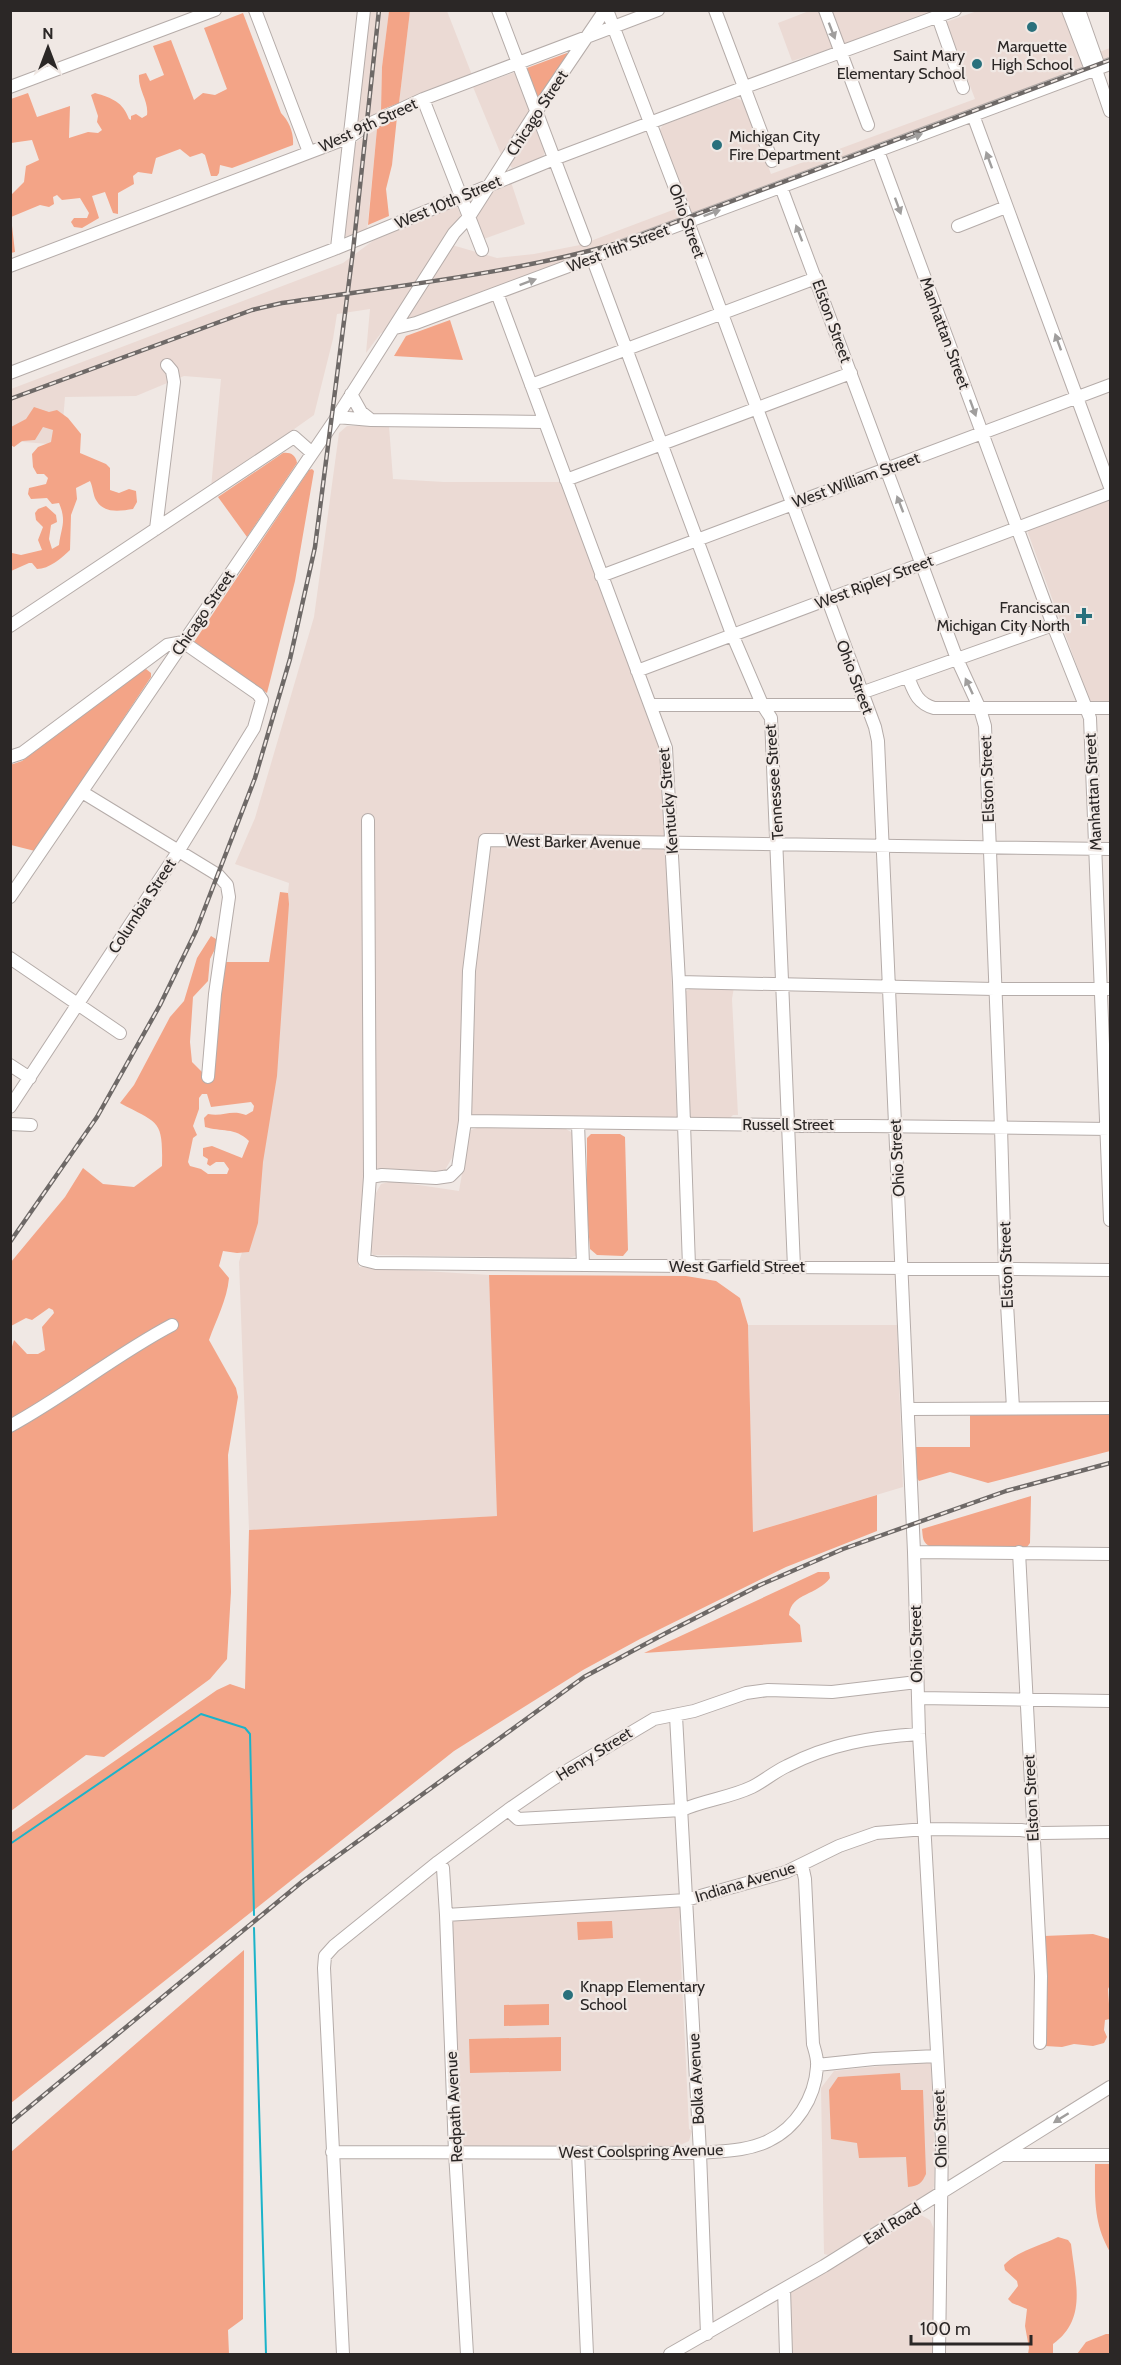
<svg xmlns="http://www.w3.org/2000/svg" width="1121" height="2365" viewBox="0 0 1121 2365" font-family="Cabin,sans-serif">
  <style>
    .built { fill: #ebdad4 }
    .green { fill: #f3a487; fill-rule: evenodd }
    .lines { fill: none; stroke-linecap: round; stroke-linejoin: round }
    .stream { stroke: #1bb3c9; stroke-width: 2 }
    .minor-casing { stroke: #b5aca9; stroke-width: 14 }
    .minor { stroke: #fff; stroke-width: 12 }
    .rail-casing { stroke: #6e6967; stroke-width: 4.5 }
    .rail { stroke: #f0e8e4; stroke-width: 2; stroke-dasharray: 7; stroke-linecap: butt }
    .oneway { fill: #a09e9d }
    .poi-dot { fill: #29707c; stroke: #f0e8e4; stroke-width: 2 }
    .labels { text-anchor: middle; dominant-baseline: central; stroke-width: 4.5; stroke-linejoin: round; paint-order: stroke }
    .poi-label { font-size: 16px; fill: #2b2726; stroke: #f0e8e4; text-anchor: end }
    .street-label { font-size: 16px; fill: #2b2726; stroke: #f0e8e4 }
  </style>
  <rect width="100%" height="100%" fill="#f0e8e4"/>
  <path class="built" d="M369 11H389L382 67 381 110 363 123 358 122 357 120Z
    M410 11H447L472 75 399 103Z
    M809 11H937L843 45 792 61 778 23Z
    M977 11H1063L1083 58 1110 48V62L381 333 366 353 370 309 337 314 333 339 314 415 211 488 221 379 184 376 136 396 65 397 61 445 11 441V389L343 263 374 240 456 204 462 218 445 243 497 258 534 254 580 245 686 205 658 132 663 125 736 98 743 101 771 174 975 99 946 22Z
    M516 72 531 111 502 157 473 87Z
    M377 129 367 231 343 237 353 144Z
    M536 130 545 151 543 157 512 168 510 165 531 132Z
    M511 182 525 224 481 240 474 219 493 191Z
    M347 426H389L393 479 444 482H561L658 745 663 772 677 1118 460 1117 453 1156 444 1172 376 1168 359 1249V1267L489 1275 498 1516 249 1530 239 1262 256 1207 289 883 235 864 255 818 314 617 339 433Z
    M1110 498V703H1093L1089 699 1028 533 1029 529Z
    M734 987 732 999 738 1115H733L729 1119 689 1117 686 991 692 988Z
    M477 1128 566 1129 571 1132 575 1139 576 1256 568 1258 373 1255 371 1251 376 1193 381 1184 392 1181 459 1191 469 1134 471 1130Z
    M748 1325H897L903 1487 753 1532Z
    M673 1906 680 1908 681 1915 679 1922 686 2064 689 2129 692 2131 689 2141 676 2147 461 2146 449 1925 452 1920Z
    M927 2061 931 2064 935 2153 934 2186 932 2192 828 2255 824 2254 821 2088 834 2071Z
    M921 2215 930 2220 934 2229 935 2354H788L787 2293 912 2216Z"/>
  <path class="green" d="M389 11H410L399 103 381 110 382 67Z
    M243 13 281 113C289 121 294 133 293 145L232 168 220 165 219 173 217 176H211L205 155 202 153 190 157 180 149 156 158 152 174 138 172 133 176 134 184 118 193V214L113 213 105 192 92 196 99 218 82 228 74 227 71 222 74 218H87L89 213 80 198 62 200 57 195 53 197 54 204 49 207 40 205 11 217 15 252 11 253V195L24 182 26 166 39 160 32 140 11 143V99L28 93 37 117 70 106 69 138 88 132 98 133 102 130 97 122 98 116 91 95 95 93C112 98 123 102 129 119L131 120V116L136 114 142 118 147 115C149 101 138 90 139 75L146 73 150 81 164 75 153 46 171 40 194 100 203 93 215 95 227 89 204 28Z
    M567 53 569 56 541 98H537L527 68Z
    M397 117 392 165 386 189 389 216 368 225 377 129 383 123Z
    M450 320 463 360 394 356 406 336Z
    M34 407 49 412 57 410 68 418 81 434 80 453 106 464 110 468V490L119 493 129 489 136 491 137 502 133 509C120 511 104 514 96 500 93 495 93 487 90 481L76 488 77 499 71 515 70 550C62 558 49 569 37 569L32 563H29L11 571V550L12 553 21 555 42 550 38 540 43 527 36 520 35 513 38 509 46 506 56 515 57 522 51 525 49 539 52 549 59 545C61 527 67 522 59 503L52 504 47 498 31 499 28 494 29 488 46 484 48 478 44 474H37L33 467 32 454 38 447 51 442 53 430 43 427 35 440 22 441 14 447 11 445V427L26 419Z
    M283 453C290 452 296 455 297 463L247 537 218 497Z
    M312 469 314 471 295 581 267 693 194 642 309 470Z
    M146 669 151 673V677L35 851 11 845 10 765 22 761 143 670Z
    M280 892 288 893 289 904 277 1076 263 1162 258 1223 249 1252 237 1253 223 1251 219 1266 229 1278C227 1300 216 1320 209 1340L236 1388 238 1397 228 1455 231 1592 227 1659 210 1679 104 1757 86 1755 11 1811V1350L14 1340 27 1354H38L45 1350 42 1327 54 1313 53 1310 49 1308 32 1320 26 1318 11 1326V1262L65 1197 83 1168 103 1184 134 1187 162 1166C163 1119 159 1124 120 1103L134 1085 170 1017 184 1001 197 958 211 936 216 939 217 945 210 959 208 981 193 997 190 1042 192 1062 209 1079 211 1074 225 962H269ZM202 1094H207L211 1107 251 1102 254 1106 253 1111 246 1115C230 1109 224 1117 208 1114L204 1118 205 1127C221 1132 235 1127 249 1141L242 1158 212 1146 203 1148V1156L208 1159 207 1164 210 1166 216 1162H224L229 1169 227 1174H208L201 1169 190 1166 188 1162 193 1138 197 1135 193 1126 199 1109V1098Z
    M591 1134H620L625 1137 628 1250 623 1256 597 1255 590 1249 587 1213V1138Z
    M489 1275 686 1276 716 1281 740 1298 748 1325 753 1532 877 1495V1531L786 1567 640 1639 583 1670 454 1751 11 2103V1833L217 1690 230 1684 245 1689 249 1530 497 1516Z
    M970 1414H1110V1451L988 1483 950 1472 919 1481 917 1478 916 1447H970Z
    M1031 1496 1030 1543 1027 1547H932C922 1544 923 1537 922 1529Z
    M818 1572H829L830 1578C818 1595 791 1593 789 1615L800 1625 802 1642 644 1653Z
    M612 1921 613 1938 578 1940 577 1922Z
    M1093 1934 1110 1939V1985L1108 1989 1110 2019 1105 2020 1104 2030 1107 2037 1104 2043 1093 2046 1074 2044 1062 2047 1045 2046 1044 1936Z
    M244 1950 243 2319 228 2330 229 2354H11V2152Z
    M549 2004V2025L504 2026V2005Z
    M561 2037V2071L470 2073 469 2039Z
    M900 2073 901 2090H923L926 2174C922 2183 919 2186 908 2187L906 2157 859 2158 857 2143 831 2139 829 2090 838 2077Z
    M1095 2164H1110V2252C1093 2222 1095 2198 1095 2164Z
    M1058 2237 1068 2240 1071 2244C1075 2281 1088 2319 1053 2344V2354H1028L1029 2348 1025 2326 1027 2309 1012 2303 1008 2299 1018 2286 1017 2281 1005 2270 1004 2265C1017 2251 1040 2246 1058 2237Z
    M1106 2334H1110V2354H1077L1086 2342Z"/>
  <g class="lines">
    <path class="stream" d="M10 1844 201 1714 245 1728 250 1734 254 1915
      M254 1928 266 2354"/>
    <defs>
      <path id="minor" d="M255 10 309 152
        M498 10 585 240
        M607 10 685 214 875 727 878 741 914 1552 919 1734 942 2140 939 2354
        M715 10 772 161
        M825 10 868 125
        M1068 10 1090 67 1096 70
        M1079 10 1098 64 1096 70 1110 111
        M938 17 963 88
        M10 87 215 10
        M423 99 482 250
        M973 115 1110 487
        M878 151 1053 625 1090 718 1110 1220
        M781 187 957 659 980 709 985 726 1001 1127 1005 1269 1013 1408
        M958 226 1006 207
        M337 248 364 10
        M592 257 732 634 762 704 771 718 794 1267
        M10 266 350 137 367 125 423 99 658 10
        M497 293 666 748 679 982 689 1266
        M395 328 416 323 1110 64
        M10 373 337 248 554 159 745 87 955 10
        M531 385 816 278
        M351 394 361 412 371 420
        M337 417 371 420 544 422
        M566 480 851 373
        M156 529 174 382 172 371 167 365
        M601 576 1110 385
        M10 626 294 437 311 452
        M637 671 1110 493
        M908 677C914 692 917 703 934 708H1110
        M861 693 1053 625
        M651 705H866
        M10 757 22 753 167 645 183 642
        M82 792 218 875 227 885 229 897 215 994 208 1077
        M368 820 370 1177 364 1260 376 1263 1110 1270
        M10 897 337 417 454 233 469 217 536 112 605 10
        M10 958 120 1033
        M679 982 994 989H1110
        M10 1065 30 1078
        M10 1107 179 850 254 728 262 700 258 694 183 642
        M465 1121 1110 1129
        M578 1123 583 1265
        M10 1124 31 1125
        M370 1177 382 1175 436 1178 450 1176 458 1168 465 1121 469 971 485 840 1110 849
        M908 1409 1110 1408
        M10 1426C67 1395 115 1355 172 1325
        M914 1552 1110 1554
        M1019 1552 1041 1976 1040 2043
        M918 1698 1110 1701
        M676 1716 700 2153 707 2334
        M508 1810 518 1819 682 1810C704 1800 729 1798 752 1787 764 1781 774 1772 787 1766 829 1744 872 1737 919 1734
        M438 1862 443 1868 446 1915 455 2152 467 2354
        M446 1915 686 1900 786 1872 839 1846 876 1833 925 1829 1021 1830 1042 1833 1110 1832
        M817 2065 874 2059 937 2056
        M332 2152 700 2153C722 2151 748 2151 768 2141 796 2128 815 2098 817 2067 818 2059 815 2051 813 2044L805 1879 802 1865
        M578 2152 587 2354
        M1004 2155H1110
        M784 2289 786 2354
        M343 2354 324 1968 325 1956 334 1946 438 1862 508 1810 553 1779 654 1719 694 1711 746 1693 768 1690 832 1692 917 1682
        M670 2354 824 2266 1110 2087"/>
    </defs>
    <use href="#minor" class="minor-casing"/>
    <use href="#minor" class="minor"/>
    <defs>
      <path id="rail" d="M10 399 252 310 282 303C396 286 511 274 622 242L1110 60
        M10 1242 97 1117 160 1005 196 931 255 778 290 659 315 547 353 251 379 10
        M10 2123 303 1881 584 1677 666 1633 760 1585 843 1549 1006 1491 1110 1463"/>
    </defs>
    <use href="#rail" class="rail-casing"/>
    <use href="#rail" class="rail"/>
  </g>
  <defs><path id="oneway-solid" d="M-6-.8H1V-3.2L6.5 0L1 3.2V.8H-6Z" transform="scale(1.5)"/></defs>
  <g class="oneway">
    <use href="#oneway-solid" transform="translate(832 31) rotate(69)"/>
    <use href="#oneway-solid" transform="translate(914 137) rotate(-21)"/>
    <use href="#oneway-solid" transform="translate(989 160) rotate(-110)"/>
    <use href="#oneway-solid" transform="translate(898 206) rotate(70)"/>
    <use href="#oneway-solid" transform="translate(712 213) rotate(-20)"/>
    <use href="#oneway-solid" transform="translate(799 233) rotate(-111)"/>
    <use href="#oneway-solid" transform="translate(528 282) rotate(-20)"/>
    <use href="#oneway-solid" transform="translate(1058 342) rotate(-110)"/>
    <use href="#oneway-solid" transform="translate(973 408) rotate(70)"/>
    <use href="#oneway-solid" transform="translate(900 504) rotate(-111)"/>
    <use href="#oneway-solid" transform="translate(969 686) rotate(-115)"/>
    <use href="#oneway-solid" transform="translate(1061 2118) rotate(148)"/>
  </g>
  <g class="poi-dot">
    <circle cx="1032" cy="27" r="6"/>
    <circle cx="977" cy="64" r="6"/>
    <circle cx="717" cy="145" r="6"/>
    <path d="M1081 607h6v6h6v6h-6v6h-6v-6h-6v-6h6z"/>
    <circle cx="568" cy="1995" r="6"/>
  </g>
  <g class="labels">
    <g class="poi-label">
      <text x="1032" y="46" text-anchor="middle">Marquette<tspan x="1032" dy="18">High School</tspan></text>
      <text x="965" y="55">Saint Mary<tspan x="965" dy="18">Elementary School</tspan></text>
      <text x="729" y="136" text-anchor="start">Michigan City<tspan x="729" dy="18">Fire Department</tspan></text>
      <text x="1070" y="607">Franciscan<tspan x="1070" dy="18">Michigan City North</tspan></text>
      <text x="580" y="1986" text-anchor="start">Knapp Elementary<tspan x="580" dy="18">School</tspan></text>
    </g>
    <g class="street-label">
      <text transform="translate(537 113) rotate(-57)">Chicago Street</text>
      <text transform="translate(368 125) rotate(-25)">West 9th Street</text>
      <text transform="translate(448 202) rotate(-23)">West 10th Street</text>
      <text transform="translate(687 221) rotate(70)">Ohio Street</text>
      <text transform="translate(618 248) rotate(-21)">West 11th Street</text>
      <text transform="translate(832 321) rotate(70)">Elston Street</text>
      <text transform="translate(945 333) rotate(70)">Manhattan Street</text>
      <text transform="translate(856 480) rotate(-20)">West William Street</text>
      <text transform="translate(874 582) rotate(-21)">West Ripley Street</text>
      <text transform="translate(203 613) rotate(-56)">Chicago Street</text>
      <text transform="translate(855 677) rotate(69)">Ohio Street</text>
      <text transform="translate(987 779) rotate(-92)">Elston Street</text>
      <text transform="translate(774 782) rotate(-94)">Tennessee Street</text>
      <text transform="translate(1093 792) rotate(-93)">Manhattan Street</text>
      <text transform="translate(668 801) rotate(-95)">Kentucky Street</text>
      <text transform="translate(573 842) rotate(1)">West Barker Avenue</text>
      <text transform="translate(142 906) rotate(-57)">Columbia Street</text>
      <text x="788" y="1124">Russell Street</text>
      <text transform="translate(897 1158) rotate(-93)">Ohio Street</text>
      <text transform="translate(1006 1265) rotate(-92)">Elston Street</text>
      <text x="737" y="1266">West Garfield Street</text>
      <text transform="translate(916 1644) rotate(-91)">Ohio Street</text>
      <text transform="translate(594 1754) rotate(-32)">Henry Street</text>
      <text transform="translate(1031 1798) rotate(-93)">Elston Street</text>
      <text transform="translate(745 1882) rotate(-17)">Indiana Avenue</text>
      <text transform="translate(696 2079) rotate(-93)">Bolka Avenue</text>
      <text transform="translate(454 2107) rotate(-93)">Redpath Avenue</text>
      <text transform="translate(940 2129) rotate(-92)">Ohio Street</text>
      <text transform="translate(641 2151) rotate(-1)">West Coolspring Avenue</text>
      <text transform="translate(892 2224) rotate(-32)">Earl Road</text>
    </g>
  </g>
  <rect width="1121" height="2365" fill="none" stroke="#2b2726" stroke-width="24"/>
  <g transform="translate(48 48)" stroke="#f0e8e4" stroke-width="4.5" paint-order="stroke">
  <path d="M0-4.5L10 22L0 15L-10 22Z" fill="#2b2726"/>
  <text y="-9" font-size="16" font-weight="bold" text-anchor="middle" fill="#2b2726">N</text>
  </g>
  <path d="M911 2335v9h120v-9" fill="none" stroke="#2b2726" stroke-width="3"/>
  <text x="920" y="2335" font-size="18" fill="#2b2726" stroke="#f0e8e4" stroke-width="4.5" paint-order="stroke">100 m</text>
</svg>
